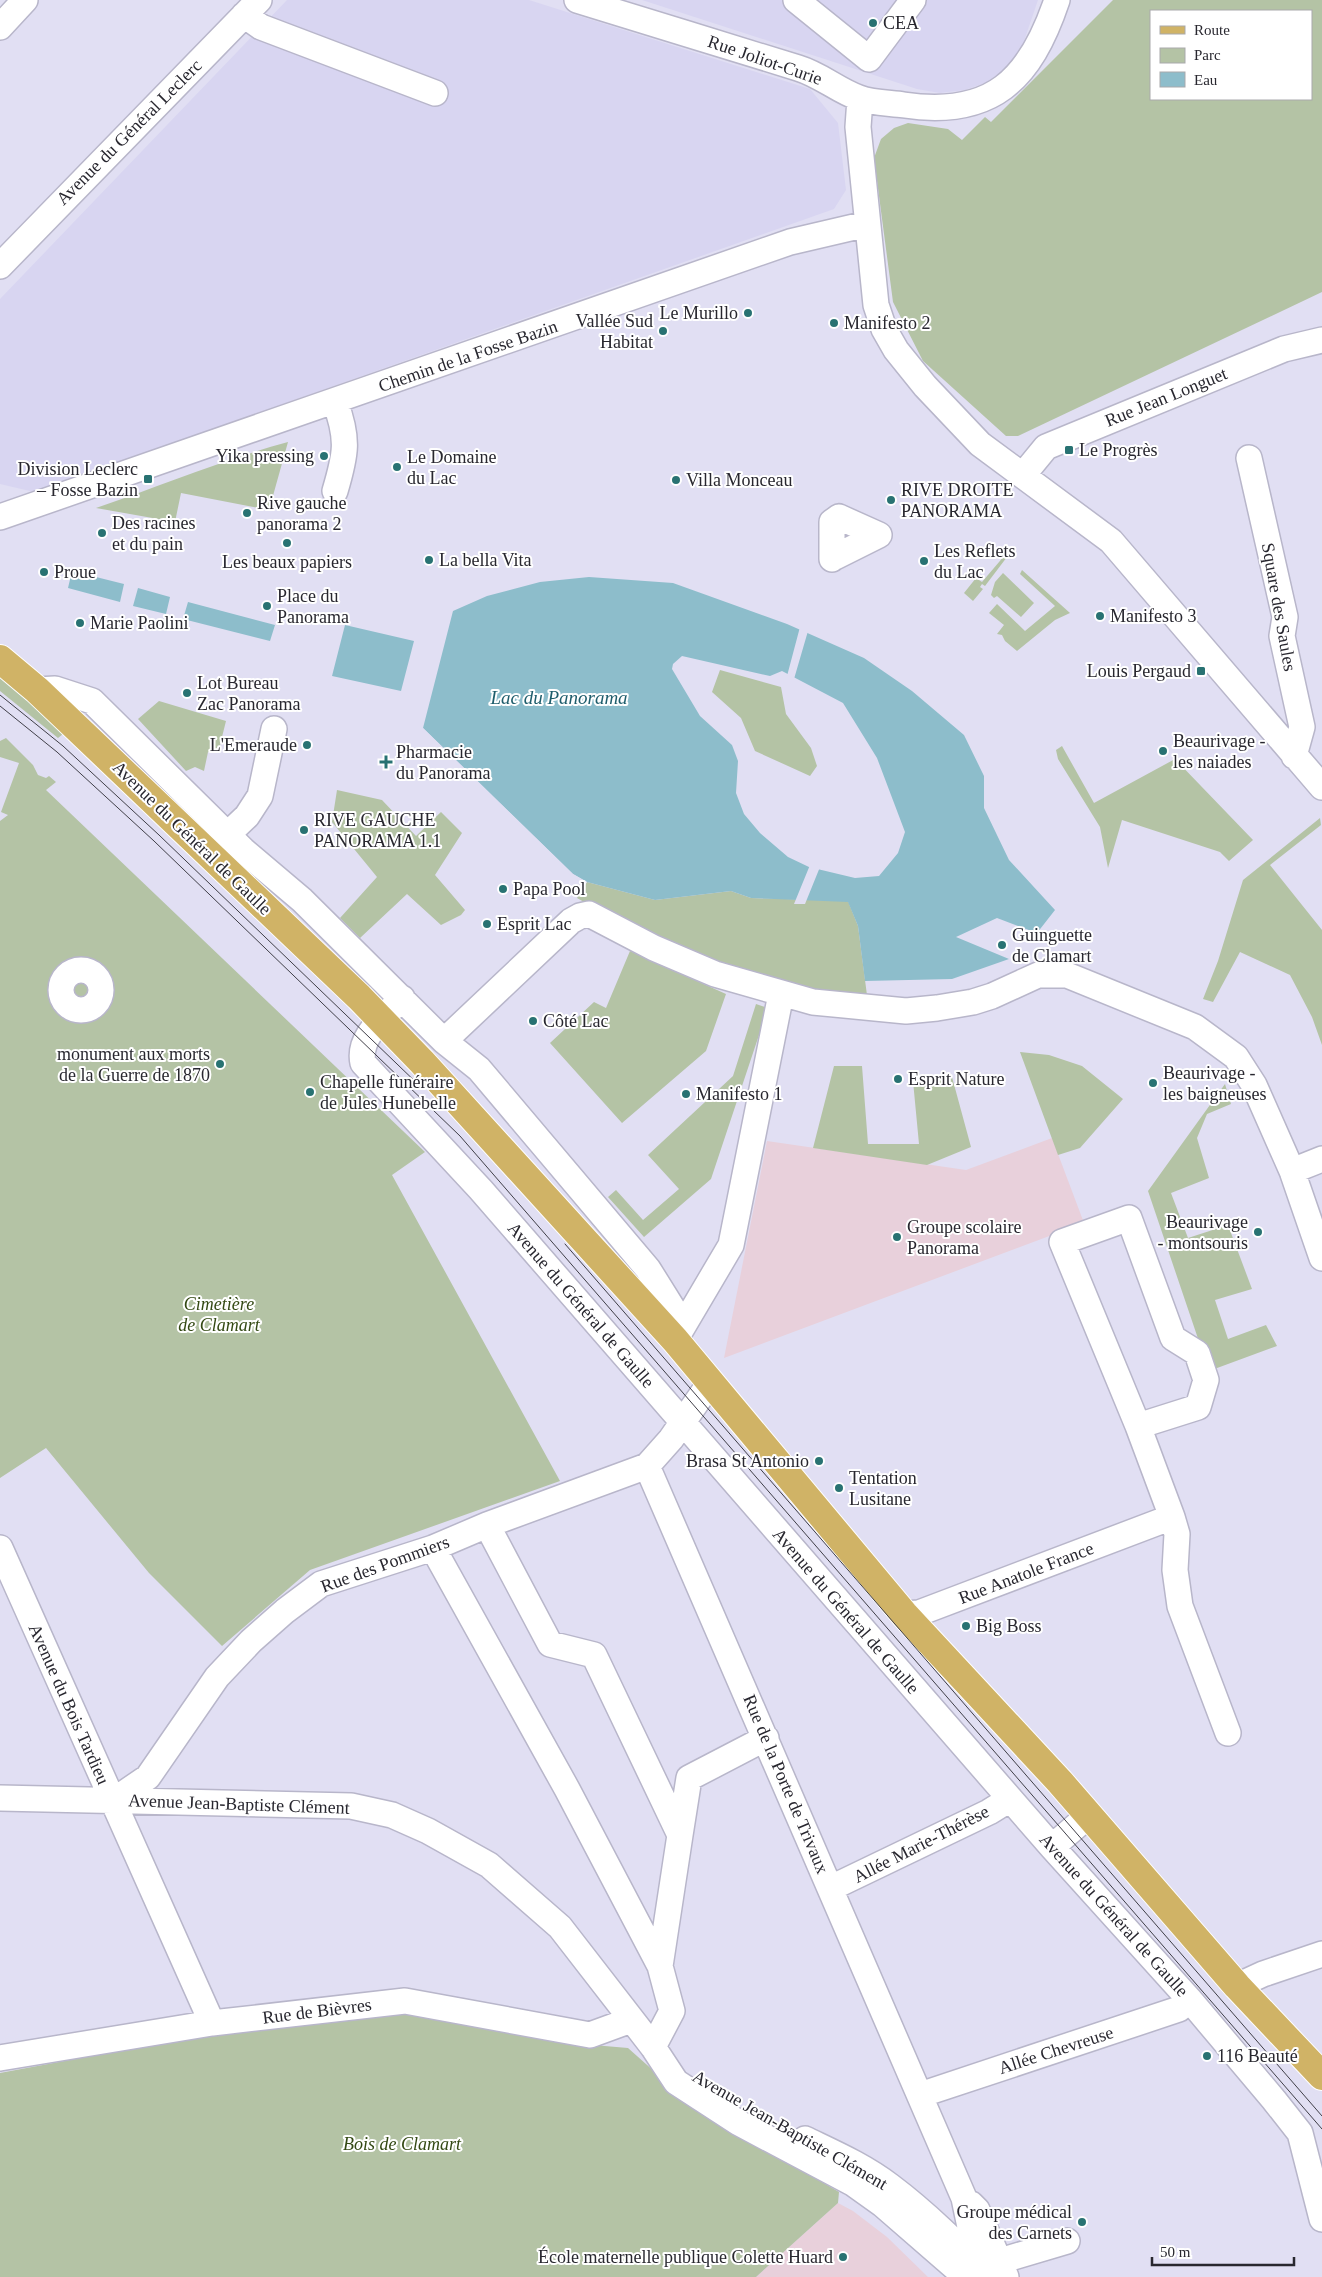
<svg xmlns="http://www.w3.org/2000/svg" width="1322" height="2277" viewBox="0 0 1322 2277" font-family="Georgia,serif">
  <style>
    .built { fill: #d8d5f1 }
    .education { fill: #e8d0db }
    .green { fill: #b4c3a5; fill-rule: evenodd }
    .water { fill: #8dbdcb; fill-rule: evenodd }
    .pier { fill: #e1dff3 }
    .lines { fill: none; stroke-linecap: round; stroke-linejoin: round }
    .minor-casing { stroke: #b8b6ca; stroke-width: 28 }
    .major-casing { stroke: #fff; stroke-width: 30 }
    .minor { stroke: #fff; stroke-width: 25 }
    .major { stroke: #d0b366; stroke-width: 28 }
    .tram { stroke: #403f48; stroke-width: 1 }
    .poi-dot { fill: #287272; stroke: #fff; stroke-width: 2 }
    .labels { text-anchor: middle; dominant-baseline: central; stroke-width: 4; stroke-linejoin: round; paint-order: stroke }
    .poi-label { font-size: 18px; fill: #28272f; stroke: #fff; text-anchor: start }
    .street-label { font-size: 18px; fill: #28272f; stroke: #fff }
    .park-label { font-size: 18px; font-style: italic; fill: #334913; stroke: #fff }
    .water-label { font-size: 19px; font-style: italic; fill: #1e5d6c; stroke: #fff }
  </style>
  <rect width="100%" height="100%" fill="#e1dff3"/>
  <path class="built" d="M287 0H529L810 89 838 123 846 190 834 209 34 492 0 484V299Z
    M642 0H1038L1022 47 1007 68 987 82 965 90 940 93 917 89Z"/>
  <path class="education" d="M1052 1138 1084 1223 724 1358 767 1141 966 1170Z
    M838 2203 853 2211 887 2237 928 2277H756Z"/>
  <path class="green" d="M1113 0H1322V292L1018 436H1006L923 361 893 302 874 158 881 139 894 128 908 123 948 129 962 140 985 117 991 122ZM1151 11H1311V99H1151Z
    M288 442 269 510 181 493 175 522 96 508C160 486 222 460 288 442Z
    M1005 555 1007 557 985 586 982 584 980 587 983 589 973 601 964 593 976 578 982 582Z
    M1022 570 1070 613 1055 620 1017 651 1005 641 1002 635 997 634 1004 625 989 613 997 604 1025 631 1055 606 1020 574Z
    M1003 573 1034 603 1021 617 997 596 994 598 991 595 995 582Z
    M720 670 781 687 786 714 811 748 817 766 810 776 755 751 741 718 712 692Z
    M0 672 63 734 58 738 0 691Z
    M159 701 226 721 218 753 208 752 204 771 195 767 186 771 138 719Z
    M6 738 33 765 38 775 46 778 49 776 56 782 46 790 425 1152 392 1175 560 1481 310 1570 222 1646 149 1573 46 1448 0 1478V821L8 815 1 812 19 763 0 757V741Z
    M1062 746 1094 803 1175 759 1253 840 1229 861 1220 852 1122 820 1108 868 1100 827 1058 759 1056 750Z
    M337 790 382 800 416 836 441 812 462 833 435 875 465 910 461 915 441 925 407 894 360 938 340 918 377 877 332 822Z
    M1320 818 1321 825 1270 865 1322 930V1045L1312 1017 1290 975 1240 952 1213 1002 1203 999 1218 961 1243 880Z
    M587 882 655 900 731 891 751 898 848 901 858 926 868 1003 751 979 612 918 577 898Z
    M630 951 726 994 706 1051 622 1123 550 1043 594 1002 606 1008Z
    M756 1004 768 1008 711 1179 644 1237 608 1197 616 1190 643 1220 679 1189 648 1155 733 1076Z
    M1020 1052 1049 1055 1082 1066 1123 1099 1080 1148 1058 1155Z
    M834 1066H862L868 1144H919L913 1081 952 1077 971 1147 927 1165 813 1148Z
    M1225 1084 1231 1104 1207 1114 1197 1138 1209 1178 1171 1193 1188 1238 1228 1225 1252 1289 1215 1300 1228 1339 1266 1325 1277 1346 1209 1371 1148 1191Z
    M408 2010 593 2045 628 2048 692 2105 839 2192 838 2203 756 2277H0V2073L235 2029Z"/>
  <path class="water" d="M72 571 124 584 120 602 68 588Z
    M589 577 673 583 787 624 864 658 912 691 964 735 984 776V808L1009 860 1055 910 1037 933 997 918 956 937 1009 959 952 979 865 981 858 926 848 902 751 898 731 891 655 900 587 882 573 874 423 728 453 611 487 596 540 582ZM682 656 770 676 782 671 843 703 877 758 905 832 898 853 879 876 855 878 809 867 788 857 760 833 744 814 736 793 738 761 732 745 700 716 672 669 673 664Z
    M138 588 170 597 166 614 133 606Z
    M188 602 275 625 270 641 183 619Z
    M345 625 414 641 401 691 332 676Z"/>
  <path class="pier" d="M800 627 808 631 794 679 787 676Z
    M423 728 573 874 587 882 585 884 571 876 422 731Z
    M810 865 820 867 805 904H794Z"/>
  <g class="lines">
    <defs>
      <path id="minor" d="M577 0C651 23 724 45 798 68 821 75 837 90 859 98 872 103 890 103 904 105 992 118 1030 80 1057 0
        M796 0 869 59 913 0
        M244 15 261 27 435 93
        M0 27 25 0
        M860 99 858 127 876 305 884 329 896 350 925 386 980 444 1111 541 1322 787
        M0 266 259 0
        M1249 458 1285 617 1282 636 1302 727 1294 756
        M1023 475 1046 447 1284 349 1322 340
        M335 491C346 454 349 439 335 402
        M0 517 790 242 867 224
        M832 559V522L839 517 879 535 835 557
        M37 690 55 689 92 701 243 850 302 900 444 1041 479 1069 648 1269 673 1309 675 1340
        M227 835 247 816 260 796 274 729
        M61 990a20 20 0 1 1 40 0a20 20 0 1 1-40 0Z
        M402 998C386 1016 357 1036 363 1063L481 1190 1052 1847 1189 1999 1274 2100 1300 2133 1322 2219
        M444 1041 571 921 580 916 589 914 654 948 715 974 813 1002 906 1011 937 1008 973 1002 992 996 1038 975H1067L1195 1027 1236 1057 1254 1085 1292 1171 1322 1258
        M1292 1171 1322 1159
        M675 1340 731 1245 781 994
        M710 1383 671 1439 647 1466 964 2198 970 2227 967 2277
        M1172 1517 1177 1534 1175 1570 1180 1606 1228 1733
        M487 1525 550 1644 594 1655 680 1835 660 1966 672 2011 653 2047
        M0 1548 212 2023
        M433 1548 567 1789 660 1966
        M904 1614 919 1613 1172 1517 1138 1426 1198 1407 1206 1380 1197 1353 1173 1338 1129 1218 1062 1242 1138 1426
        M0 1798 351 1806 392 1815 428 1831 489 1865 560 1927 653 2047 676 2082 739 2123 854 2184 882 2204 966 2277
        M113 1801 148 1777 217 1677 251 1641 285 1611 321 1584 433 1548 487 1525 647 1466
        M680 1835 689 1778 766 1738
        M1052 1847 1089 1815
        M831 1888 989 1812 1010 1799
        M1237 1986 1263 1974 1322 1954
        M0 2058 212 2023 405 2001 590 2035 631 2020
        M920 2095 1179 2009 1189 1999
        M805 2139C834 2153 864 2166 890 2186 926 2213 958 2245 990 2277
        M971 2204 977 2210 1006 2277
        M1000 2261 1067 2241"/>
      <path id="major" d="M0 659 37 690 359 997 422 1062 675 1340 904 1614 1060 1782 1237 1986 1322 2076"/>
    </defs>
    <use href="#minor" class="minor-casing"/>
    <use href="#major" class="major-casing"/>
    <use href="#minor" class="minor"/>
    <use href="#major" class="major"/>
    <path class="tram" d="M0 695 63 746 159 835 423 1089
      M0 706 57 752 154 841 460 1136 1322 2129
      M565 1244 1322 2116"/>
  </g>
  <g class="poi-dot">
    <circle cx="873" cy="23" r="5"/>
    <circle cx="748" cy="313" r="5"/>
    <circle cx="834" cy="323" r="5"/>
    <circle cx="663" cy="331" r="5"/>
    <rect x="1064" y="445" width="10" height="10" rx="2.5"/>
    <circle cx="324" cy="456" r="5"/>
    <circle cx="397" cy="467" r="5"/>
    <rect x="143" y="474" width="10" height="10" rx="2.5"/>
    <circle cx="676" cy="480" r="5"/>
    <circle cx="891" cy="500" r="5"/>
    <circle cx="247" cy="513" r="5"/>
    <circle cx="102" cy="533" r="5"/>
    <circle cx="287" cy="543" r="5"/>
    <circle cx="429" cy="560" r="5"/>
    <circle cx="924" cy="561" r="5"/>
    <circle cx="44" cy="572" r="5"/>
    <circle cx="267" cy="606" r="5"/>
    <circle cx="1100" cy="616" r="5"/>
    <circle cx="80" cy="623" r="5"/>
    <rect x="1196" y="666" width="10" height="10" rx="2.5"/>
    <circle cx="187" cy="693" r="5"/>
    <circle cx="307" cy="745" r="5"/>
    <circle cx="1163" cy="751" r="5"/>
    <path d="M383.5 754.5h5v5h5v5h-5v5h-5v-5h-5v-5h5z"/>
    <circle cx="304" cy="830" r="5"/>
    <circle cx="503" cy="889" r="5"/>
    <circle cx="487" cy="924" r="5"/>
    <circle cx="1002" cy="945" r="5"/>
    <circle cx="533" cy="1021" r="5"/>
    <circle cx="220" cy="1064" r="5"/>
    <circle cx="898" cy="1079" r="5"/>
    <circle cx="1153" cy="1083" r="5"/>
    <circle cx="310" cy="1092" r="5"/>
    <circle cx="686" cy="1094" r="5"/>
    <circle cx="1258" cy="1232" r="5"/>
    <circle cx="897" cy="1237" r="5"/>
    <circle cx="819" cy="1461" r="5"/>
    <circle cx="839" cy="1488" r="5"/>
    <circle cx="966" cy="1626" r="5"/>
    <circle cx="1207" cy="2056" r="5"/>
    <circle cx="1082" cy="2222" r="5"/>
    <circle cx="843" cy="2257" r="5"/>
  </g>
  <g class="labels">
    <g class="poi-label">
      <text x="883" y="23">CEA</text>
      <text x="738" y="313" text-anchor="end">Le Murillo</text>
      <text x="653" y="321" text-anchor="end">Vallée Sud<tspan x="653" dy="21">Habitat</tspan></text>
      <text x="844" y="323">Manifesto 2</text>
      <text x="1079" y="450">Le Progrès</text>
      <text x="314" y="456" text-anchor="end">Yika pressing</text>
      <text x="407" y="457">Le Domaine<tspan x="407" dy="21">du Lac</tspan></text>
      <text x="138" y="469" text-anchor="end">Division Leclerc<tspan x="138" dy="21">– Fosse Bazin</tspan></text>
      <text x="686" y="480">Villa Monceau</text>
      <text x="901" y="490">RIVE DROITE<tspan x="901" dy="21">PANORAMA</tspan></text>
      <text x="257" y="503">Rive gauche<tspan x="257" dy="21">panorama 2</tspan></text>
      <text x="112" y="523">Des racines<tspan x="112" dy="21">et du pain</tspan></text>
      <text x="934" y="551">Les Reflets<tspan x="934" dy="21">du Lac</tspan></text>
      <text x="439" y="560">La bella Vita</text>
      <text x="287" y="562" text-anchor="middle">Les beaux papiers</text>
      <text x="54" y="572">Proue</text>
      <text x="277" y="596">Place du<tspan x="277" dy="21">Panorama</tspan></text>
      <text x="1110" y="616">Manifesto 3</text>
      <text x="90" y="623">Marie Paolini</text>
      <text x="1191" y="671" text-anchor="end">Louis Pergaud</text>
      <text x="197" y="683">Lot Bureau<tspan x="197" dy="21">Zac Panorama</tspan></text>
      <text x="1173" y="741">Beaurivage -<tspan x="1173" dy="21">les naiades</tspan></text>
      <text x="297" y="745" text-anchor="end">L'Emeraude</text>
      <text x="396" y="752">Pharmacie<tspan x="396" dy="21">du Panorama</tspan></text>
      <text x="314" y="820">RIVE GAUCHE<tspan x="314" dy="21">PANORAMA 1.1</tspan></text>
      <text x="513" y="889">Papa Pool</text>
      <text x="497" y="924">Esprit Lac</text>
      <text x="1012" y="935">Guinguette<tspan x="1012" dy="21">de Clamart</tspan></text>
      <text x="543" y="1021">Côté Lac</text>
      <text x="210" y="1054" text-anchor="end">monument aux morts<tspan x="210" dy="21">de la Guerre de 1870</tspan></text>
      <text x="1163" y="1073">Beaurivage -<tspan x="1163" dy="21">les baigneuses</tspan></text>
      <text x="908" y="1079">Esprit Nature</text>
      <text x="320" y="1082">Chapelle funéraire<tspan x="320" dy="21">de Jules Hunebelle</tspan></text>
      <text x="696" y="1094">Manifesto 1</text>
      <text x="1248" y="1222" text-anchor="end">Beaurivage<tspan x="1248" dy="21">- montsouris</tspan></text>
      <text x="907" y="1227">Groupe scolaire<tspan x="907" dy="21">Panorama</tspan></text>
      <text x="809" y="1461" text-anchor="end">Brasa St Antonio</text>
      <text x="849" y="1478">Tentation<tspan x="849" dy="21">Lusitane</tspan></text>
      <text x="976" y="1626">Big Boss</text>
      <text x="1217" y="2056">116 Beauté</text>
      <text x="1072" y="2212" text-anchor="end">Groupe médical<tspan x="1072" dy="21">des Carnets</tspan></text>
      <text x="833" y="2257" text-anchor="end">École maternelle publique Colette Huard</text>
    </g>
    <g class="street-label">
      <text transform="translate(765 60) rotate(19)">Rue Joliot-Curie</text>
      <text transform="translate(129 132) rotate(-45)">Avenue du Général Leclerc</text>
      <text transform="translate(468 356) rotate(-19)">Chemin de la Fosse Bazin</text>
      <text transform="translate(1166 397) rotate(-22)">Rue Jean Longuet</text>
      <text transform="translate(1279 607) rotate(80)">Square des Saules</text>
      <text transform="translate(192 838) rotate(44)">Avenue du Général de Gaulle</text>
      <text transform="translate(581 1305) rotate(49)">Avenue du Général de Gaulle</text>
      <text transform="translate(385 1564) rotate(-20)">Rue des Pommiers</text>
      <text transform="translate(1026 1573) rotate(-21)">Rue Anatole France</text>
      <text transform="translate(846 1611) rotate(49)">Avenue du Général de Gaulle</text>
      <text transform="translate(69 1704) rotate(66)">Avenue du Bois Tardieu</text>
      <text transform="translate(786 1784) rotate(67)">Rue de la Porte de Trivaux</text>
      <text transform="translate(239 1804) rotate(2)">Avenue Jean-Baptiste Clément</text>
      <text transform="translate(921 1844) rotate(-27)">Allée Marie-Thérèse</text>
      <text transform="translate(1114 1915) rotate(48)">Avenue du Général de Gaulle</text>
      <text transform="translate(317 2011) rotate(-7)">Rue de Bièvres</text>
      <text transform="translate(1056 2050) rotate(-18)">Allée Chevreuse</text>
      <text transform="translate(790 2130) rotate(30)">Avenue Jean-Baptiste Clément</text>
    </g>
    <g class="park-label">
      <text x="219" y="1304">Cimetière<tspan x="219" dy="21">de Clamart</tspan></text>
      <text x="402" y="2144">Bois de Clamart</text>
    </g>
    <g class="water-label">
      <text x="559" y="697">Lac du Panorama</text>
    </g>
  </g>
  <rect x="1150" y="10" width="162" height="90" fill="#ffffff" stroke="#a9a9ac"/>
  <rect x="1160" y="26" width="25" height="8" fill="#d0b366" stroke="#a9a9ac"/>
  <text x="1194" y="35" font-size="15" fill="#28272f">Route</text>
  <rect x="1160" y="48" width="25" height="15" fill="#b4c3a5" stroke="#a9a9ac"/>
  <text x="1194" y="60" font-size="15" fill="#28272f">Parc</text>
  <rect x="1160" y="72" width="25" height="15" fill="#8dbdcb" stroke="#a9a9ac"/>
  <text x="1194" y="85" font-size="15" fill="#28272f">Eau</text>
  <path d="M1152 2257v8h142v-8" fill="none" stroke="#28272f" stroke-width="2.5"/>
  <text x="1160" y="2257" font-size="15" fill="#28272f" stroke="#ffffff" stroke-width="4" paint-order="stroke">50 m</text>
</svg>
